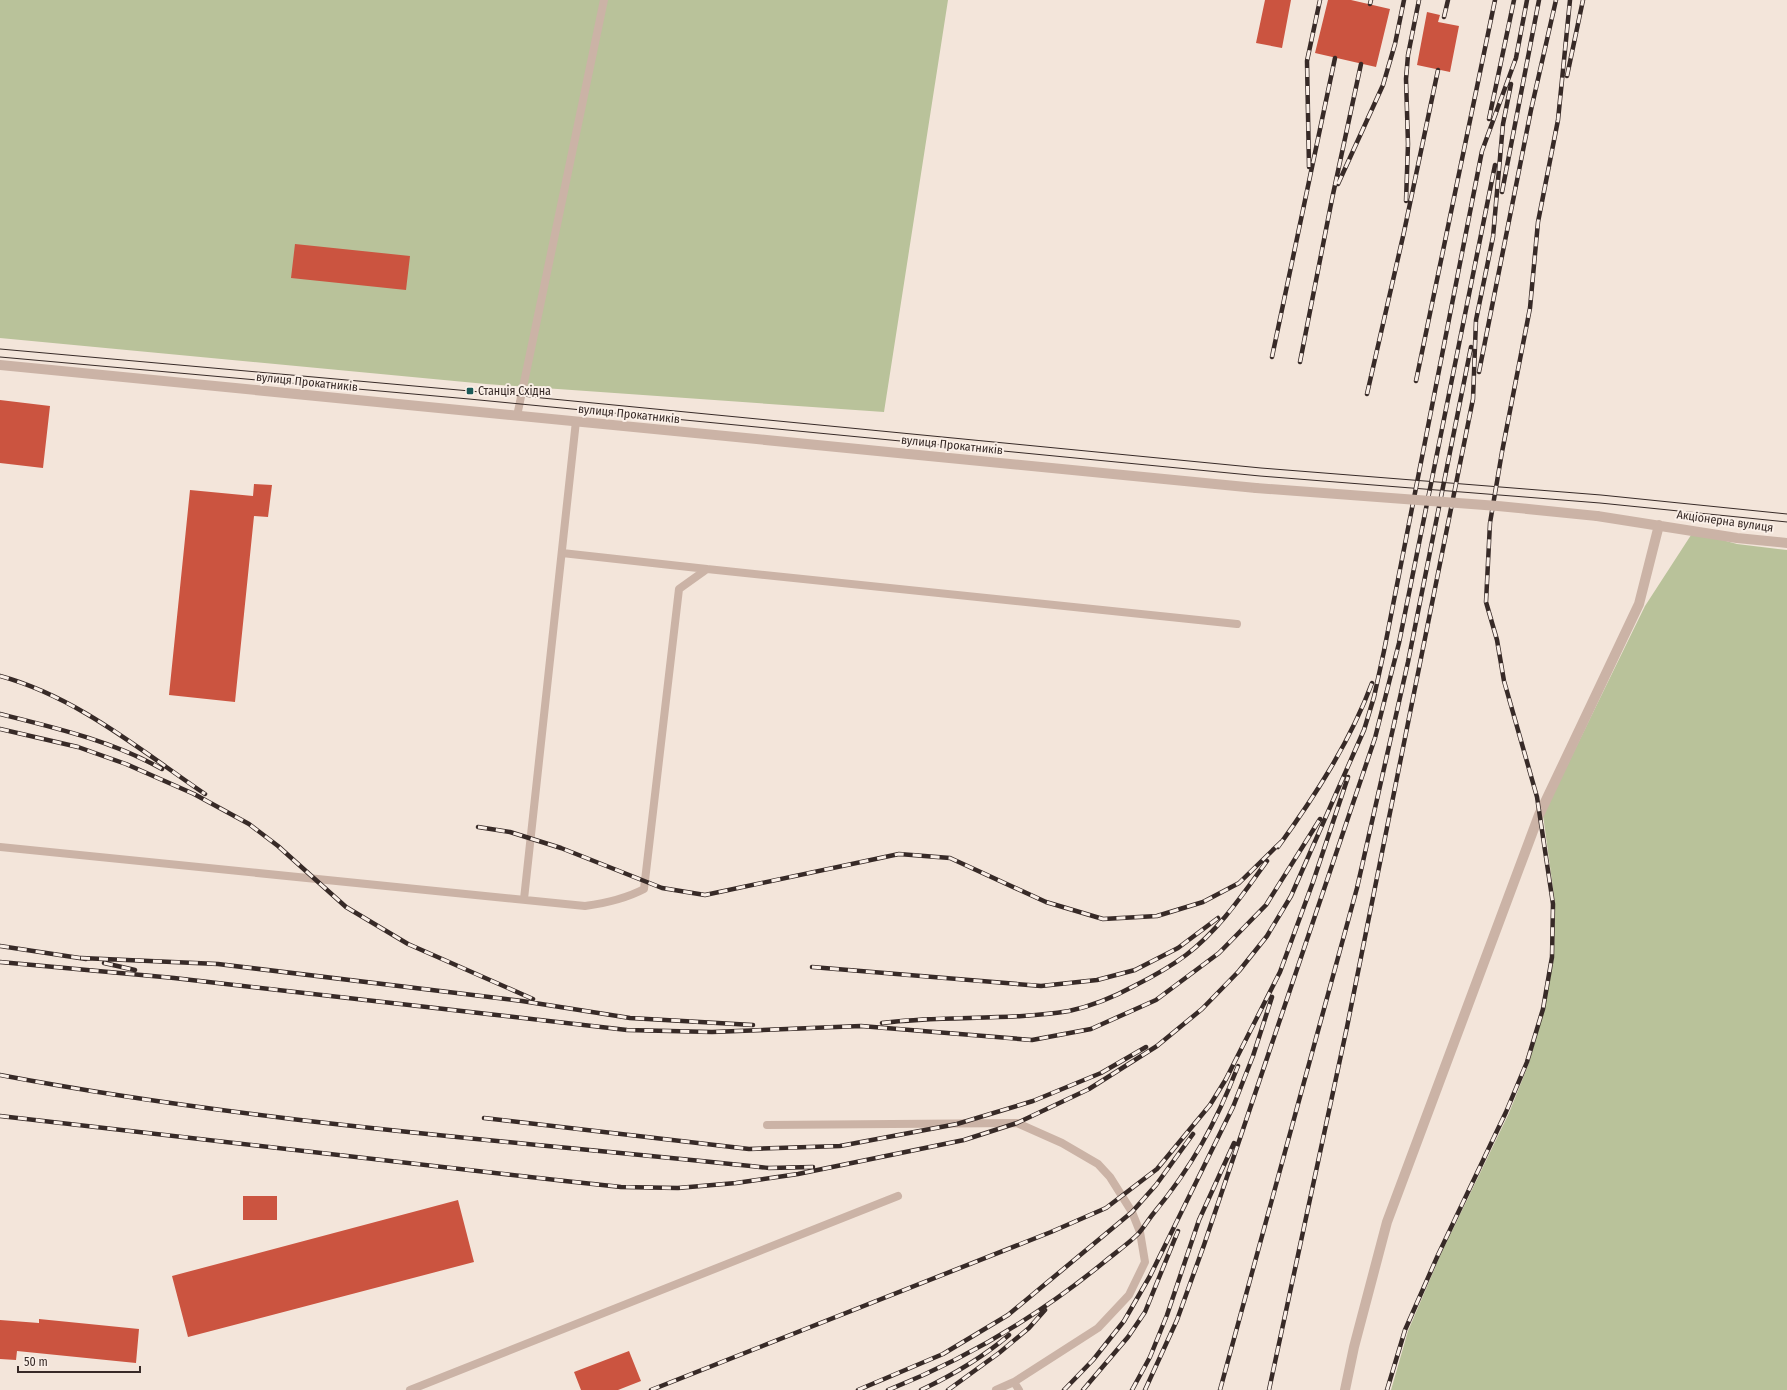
<svg xmlns="http://www.w3.org/2000/svg" width="1787" height="1390" viewBox="0 0 1787 1390" font-family="'Fira Sans Condensed',sans-serif">
  <style>
    .green { fill: #b9c29a }
    .building { fill: #cb5440 }
    .lines { fill: none; stroke-linecap: round; stroke-linejoin: round }
    .lane { stroke: #cbb3a6; stroke-width: 8 }
    .street { stroke: #cbb3a6; stroke-width: 10 }
    .tram { stroke: #372a27; stroke-width: 1 }
    .rail-casing { stroke: #372a27; stroke-width: 4.5 }
    .rail { stroke: #faefe7; stroke-width: 3; stroke-dasharray: 9; stroke-linecap: butt }
    .street-bridge { stroke: #cbb3a6; stroke-width: 10 }
    .poi-dot { fill: #1b5a58; stroke: #faefe7; stroke-width: 1.5 }
    .labels { text-anchor: middle; dominant-baseline: central; stroke-width: 4; stroke-linejoin: round; paint-order: stroke }
    .street-label { font-size: 12px; fill: #372a27; stroke: #faefe7 }
    .poi-label { font-size: 12px; fill: #372a27; stroke: #faefe7; text-anchor: start }
  </style>
  <rect width="100%" height="100%" fill="#f3e5da"/>
  <path class="green" d="M0 0H948L884 412 486 384 0 338Z
    M1693 532 1737 544 1787 550V1390H1391L1408 1331 1440 1256 1509 1113 1529 1063 1544 1009 1554 958 1555 903 1543 815 1645 606Z"/>
  <path class="building" d="M1265 0H1291L1282 48 1256 43Z
    M1328 0H1351L1390 9 1376 67 1315 53Z
    M1427 12 1440 15 1438 22 1459 26 1450 72 1417 65Z
    M295 244 410 256 406 290 291 278Z
    M0 400 50 406 43 468 0 463Z
    M254 484 272 485 268 517 254 516 235 702 169 695 190 490 253 496Z
    M243 1196H277V1220H243Z
    M458 1200 474 1262 188 1337 172 1276Z
    M39 1319 139 1329 136 1363 17 1351 16 1360 0 1359V1320L39 1323Z
    M629 1351 641 1381 618 1390H581L574 1372Z"/>
  <g class="lines">
    <path class="lane" d="M517 416 604 0
      M562 553 707 569
      M0 847 585 906C607 903 625 899 644 889L679 589 707 569 1237 624
      M524 899 576 421
      M767 1125 1017 1123 1062 1143 1098 1164 1110 1177 1132 1212 1140 1232 1145 1262 1129 1295 1098 1328 1014 1382
      M410 1390 898 1196
      M996 1390 1014 1382 1019 1390"/>
    <path class="street" d="M0 365 1256 488
      M1597 516 1737 538 1787 543
      M1345 1390 1354 1347 1387 1222 1539 815 1639 604 1659 525"/>
    <path class="tram" d="M0 349 470 391 1261 468 1601 495 1787 514
      M0 357 469 399 1260 476 1600 503 1787 522"/>
    <defs>
      <path id="rail" d="M1370 4 1371 0
        M1444 17 1448 0
        M1567 76 1583 0
        M1489 119 1514 0
        M1309 167 1307 61 1320 0
        M1338 184 1383 85 1395 44 1404 0
        M1502 192 1539 0
        M1406 201 1408 144 1406 79 1408 55 1419 0
        M1272 357 1335 58
        M1300 362 1332 199 1361 64
        M1479 372 1531 110 1556 0
        M1416 381 1495 0
        M1367 394 1404 232 1438 70
        M0 676C77 697 140 750 205 794
        M0 714C56 728 112 741 162 769
        M0 729 78 747 126 764 194 794 249 824 278 846 346 907 408 944 533 999
        M478 827 510 832 561 848 662 888 705 895 899 854 950 858 1046 902 1103 919 1157 916 1203 902 1239 883 1281 842
        M1278 847C1315 796 1350 742 1372 683
        M0 946 86 959
        M81 958 218 964 522 1001 630 1018 753 1025
        M0 962 174 978 627 1030 712 1032 861 1026 1032 1040 1091 1029 1156 1000 1219 953 1266 905 1320 819
        M104 963 135 970
        M812 967 1041 986 1097 980 1135 970 1178 948 1218 918
        M882 1023C944 1015 1008 1021 1069 1011 1092 1006 1114 997 1134 986 1152 977 1170 967 1186 955 1219 930 1243 894 1267 861
        M0 1075C254 1123 513 1141 769 1168L813 1167
        M0 1116 565 1181 621 1187 678 1188 736 1183 798 1174 964 1140 1017 1123 1089 1089 1157 1046 1202 1009 1239 971 1267 936 1291 896 1364 730 1374 697 1384 651 1482 151 1516 58 1527 0
        M484 1118 749 1149 840 1146 957 1124 1033 1101 1101 1073 1146 1047
        M651 1390 1051 1232 1106 1208 1157 1169 1210 1105 1226 1079 1280 972 1313 882 1348 777
        M858 1390 943 1354 1008 1315 1132 1212 1156 1185 1193 1134
        M888 1390C966 1359 1038 1316 1103 1263 1115 1253 1128 1244 1138 1234 1143 1229 1148 1220 1153 1214 1192 1167 1216 1123 1238 1066
        M921 1390C953 1375 983 1357 1009 1335
        M948 1390 999 1353 1029 1328 1045 1310
        M1064 1390 1093 1360 1124 1321 1150 1276 1233 1107 1253 1056 1272 997
        M1083 1390 1128 1337 1145 1312 1178 1231
        M1132 1390 1150 1357 1167 1315 1199 1220 1234 1143
        M1145 1390 1177 1320 1204 1245 1375 738 1399 643 1495 165
        M1220 1390 1357 888 1408 662 1471 347
        M1269 1390 1347 1027 1473 399 1476 320 1493 237 1503 124 1511 84
        M1387 1390 1405 1330 1438 1255 1506 1112 1527 1062 1543 1009 1552 957 1553 904 1537 797 1504 681 1497 640 1486 602 1490 523 1502 452 1530 308 1538 222 1558 120 1570 0"/>
    </defs>
    <use href="#rail" class="rail-casing"/>
    <use href="#rail" class="rail"/>
    <path class="street-bridge" d="M1256 488 1498 506 1597 516"/>
  </g>
  <rect class="poi-dot" x="466" y="387" width="8" height="8" rx="2"/>
  <g class="labels">
    <g class="street-label">
      <text transform="translate(307 382) rotate(6)">вулиця Прокатників</text>
      <text transform="translate(629 414) rotate(6)">вулиця Прокатників</text>
      <text transform="translate(952 445) rotate(6)">вулиця Прокатників</text>
      <text transform="translate(1725 521) rotate(8)">Акціонерна вулиця</text>
    </g>
    <g class="poi-label">
      <text x="478" y="391">Станція Східна</text>
    </g>
  </g>
  <path d="M18 1366v6h122v-6" fill="none" stroke="#372a27" stroke-width="2"/>
  <text x="24" y="1366" font-size="12" fill="#372a27" stroke="#faefe7" stroke-width="3" paint-order="stroke">50 m</text>
</svg>
